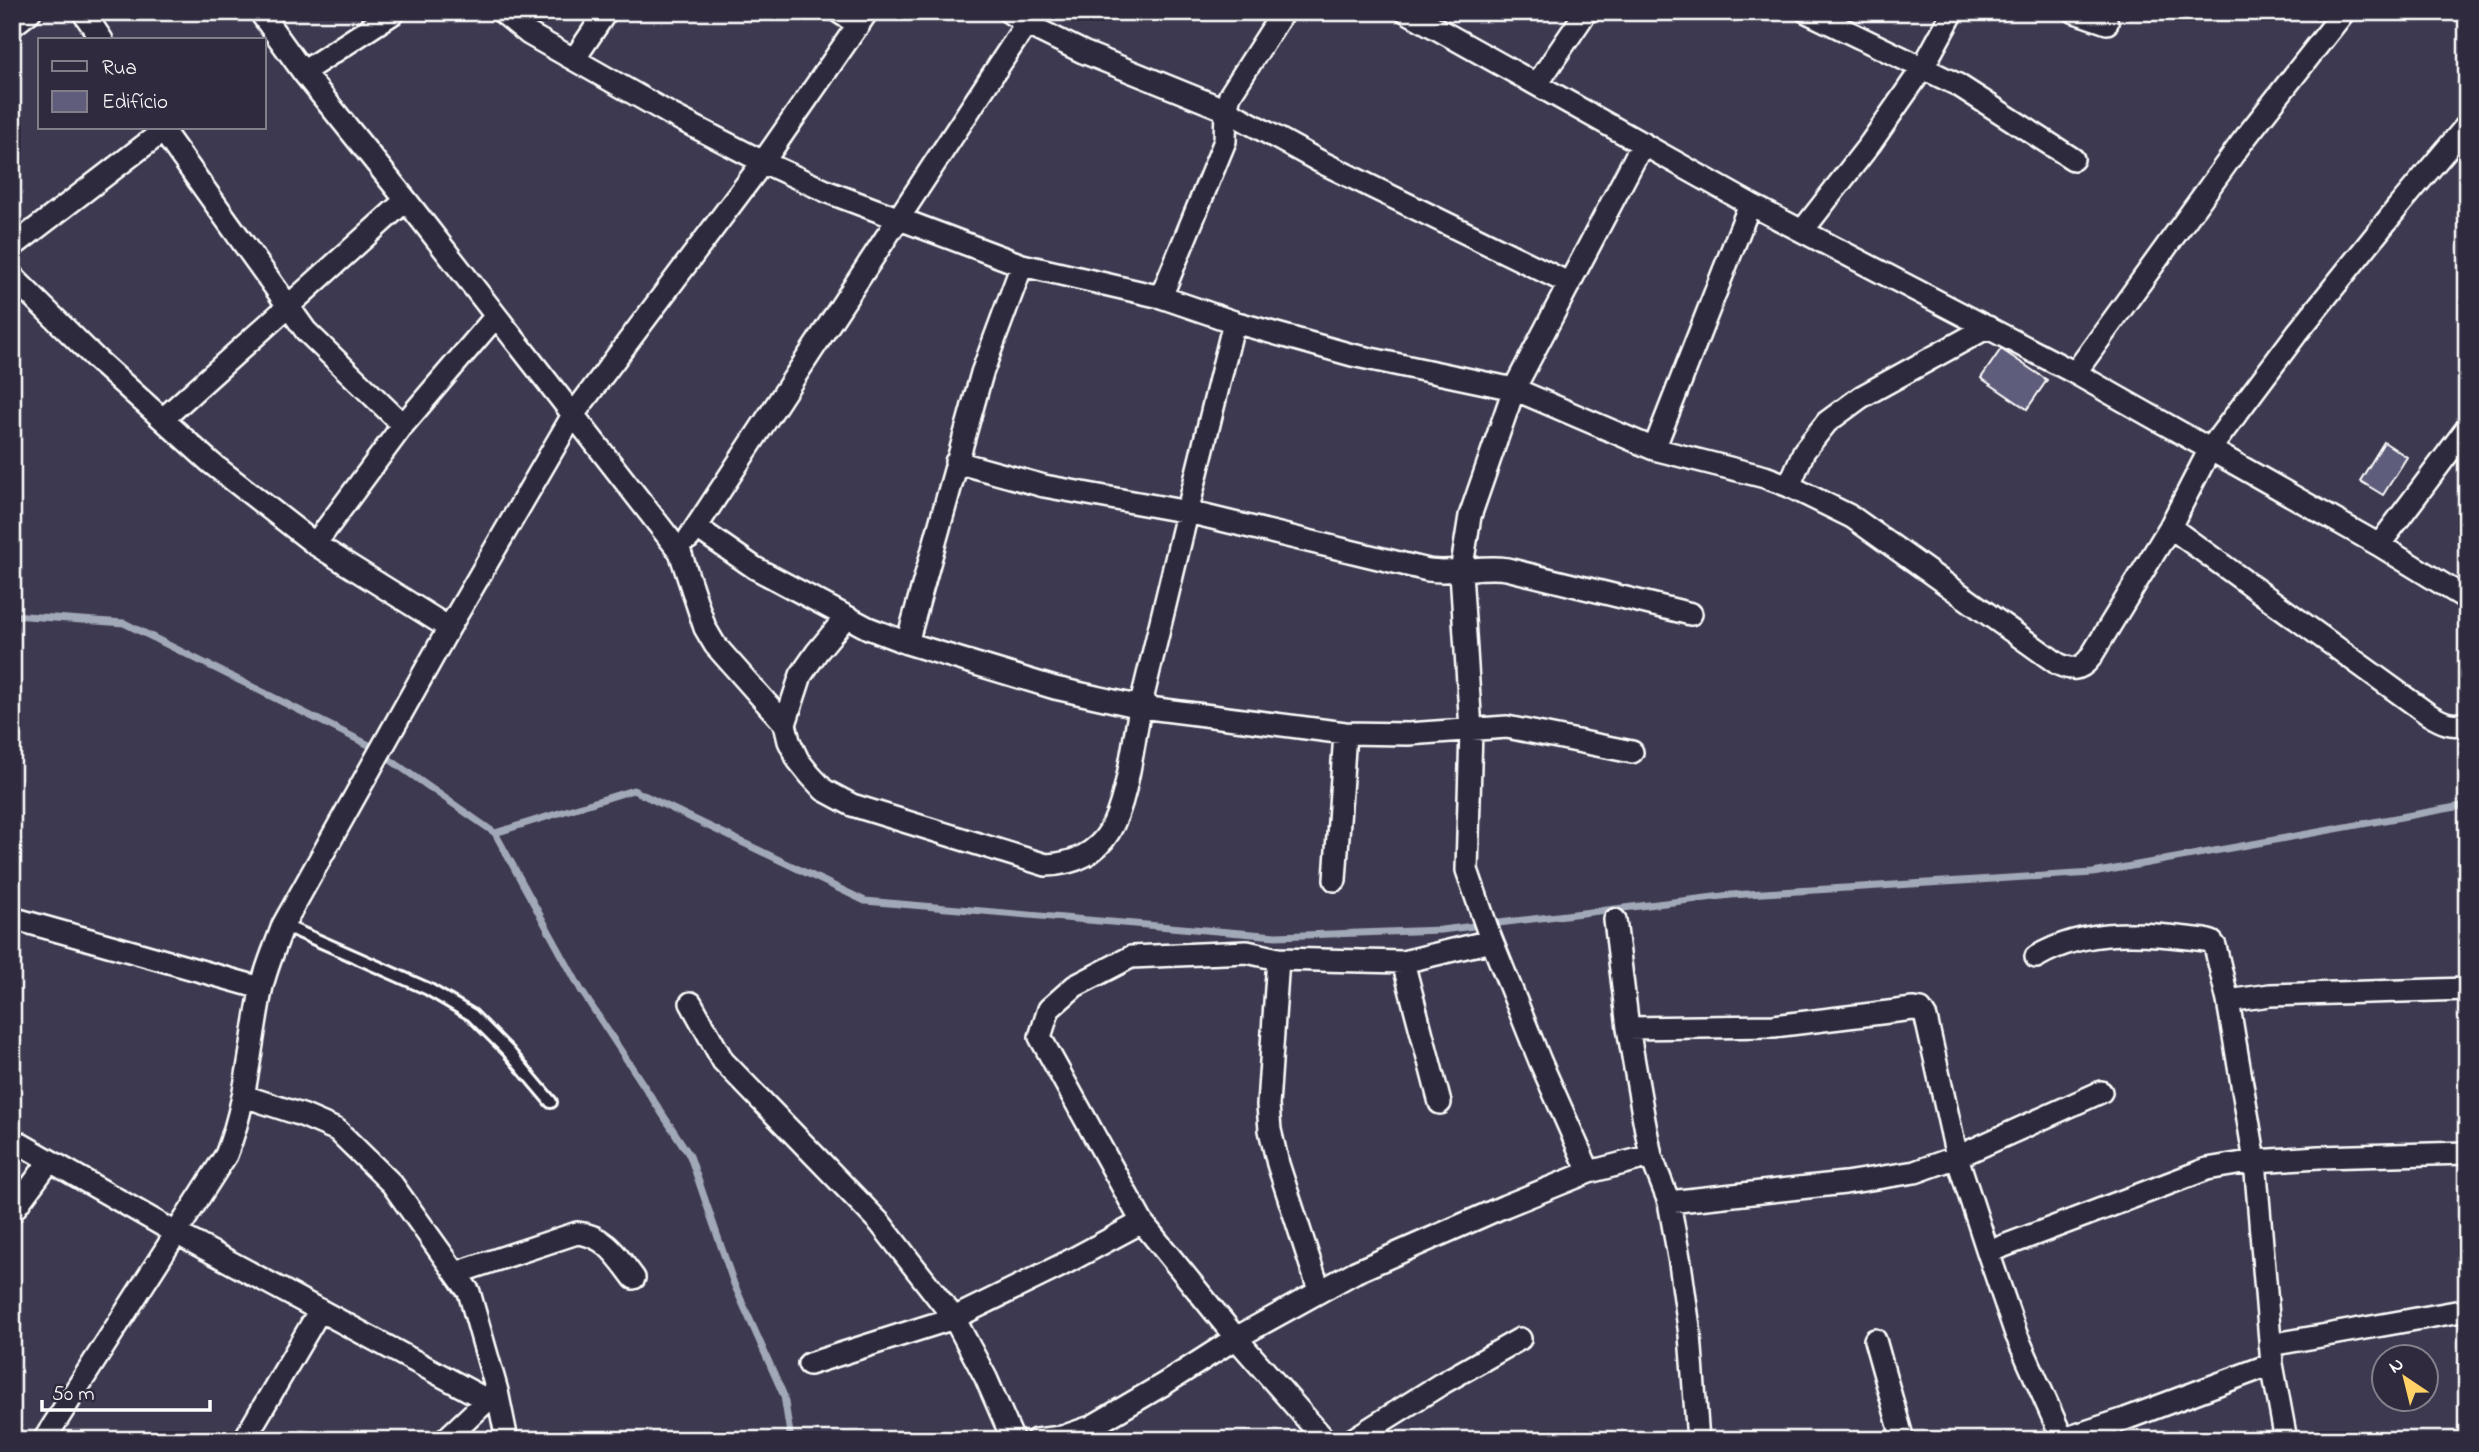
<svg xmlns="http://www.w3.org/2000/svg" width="2479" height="1452" viewBox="0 0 2479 1452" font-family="'Indie Flower',sans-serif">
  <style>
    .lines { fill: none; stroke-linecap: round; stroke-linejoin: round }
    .stream { stroke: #a1a8b7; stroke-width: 7 }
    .building { fill: #5f5d7b; stroke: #fff; stroke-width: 2 }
    .service-casing { stroke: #fff; stroke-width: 16 }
    .minor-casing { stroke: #fff; stroke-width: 26 }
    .service { stroke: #2f2a3d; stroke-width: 10 }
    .minor { stroke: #2f2a3d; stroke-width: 21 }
  </style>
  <rect width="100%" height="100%" fill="#3d3950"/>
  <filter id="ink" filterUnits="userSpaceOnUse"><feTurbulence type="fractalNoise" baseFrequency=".0143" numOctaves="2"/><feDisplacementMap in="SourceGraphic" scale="14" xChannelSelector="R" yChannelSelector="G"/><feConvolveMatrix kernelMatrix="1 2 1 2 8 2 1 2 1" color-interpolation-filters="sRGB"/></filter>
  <g filter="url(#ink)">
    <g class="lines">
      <path class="stream" d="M12 615 124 623 369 745 495 833 633 790 865 901 1276 936 1441 930 1731 895 2093 873 2467 805
        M495 833 581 990 690 1156 734 1284 784 1396 791 1440"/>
    </g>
    <path class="building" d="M2001 349 2047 380 2027 409 1981 378Z
      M2384 442 2407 457 2383 495 2360 481Z"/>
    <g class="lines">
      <defs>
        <path id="service" d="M283 925 428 989 472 1015 508 1051 551 1102"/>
        <path id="minor" d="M83 12 102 40
          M260 12 303 72 406 200 680 552 705 628 715 645 785 724
          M502 12 529 34 670 114 763 162 828 192 1022 265 1161 297 1234 322 1352 355 1514 389 1654 449 1765 477 1789 486 1852 517 2058 664C2071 670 2080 671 2090 658L2170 527 2210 449 2297 333 2398 207 2467 125
          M839 12 859 25
          M1009 12 1026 24 1083 52 1226 110 1319 161 1568 283
          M1407 12 1750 204 2075 373 2379 545 2467 599
          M1807 12 1958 85 2073 159
          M2075 12 2107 23
          M12 26 30 12
          M575 58 606 12
          M303 72 395 12
          M1537 84 1586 12
          M161 128 306 331 403 425
          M1803 230 1870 144 1922 69 1953 12
          M12 247 163 131
          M12 276 96 359 211 463 315 544 449 628
          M1161 297 1225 141 1226 110 1230 95 1283 12
          M2075 373 2242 142 2344 12
          M163 419 406 200
          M1654 449 1750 204
          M956 462 1044 486 1188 512 1428 570C1456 574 1481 565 1507 569L1691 614
          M1789 486 1804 451 1827 422 1861 397 1988 327
          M696 527 755 568 868 628 907 643 1055 688 1141 707 1345 733 1408 734 1507 727 1632 752
          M2170 527 2428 714C2441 722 2452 728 2467 722
          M689 538 1026 24
          M315 544 403 425 496 316
          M2379 545 2467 428
          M846 617 817 652 801 675 785 724 789 741 798 760 810 775 824 790 852 805 1046 865C1072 864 1095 855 1109 832 1128 801 1133 741 1141 704 1171 577 1203 449 1234 322
          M907 643 982 373 1022 265
          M1335 880 1345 733
          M12 918 261 988
          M1615 920 1628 1028 1644 1120 1651 1156 1669 1202 1680 1263 1690 1335 1698 1440
          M2036 957C2088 926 2147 933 2205 940L2212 942 2215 946 2228 1001
          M1278 959 1268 1105 1270 1130 1278 1164 1319 1290
          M1403 962 1440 1103
          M691 1003 723 1061 880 1223 954 1318 986 1378 1013 1440
          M1628 1028 1774 1026 1913 1009 1921 1010 1926 1018 1957 1157 1988 1252 2016 1334 2063 1440
          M244 1096 302 1115 337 1130 392 1184 469 1292 497 1391 507 1440
          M12 1139 176 1233 487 1400
          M1589 1172 1540 1061 1489 934 1467 870 1471 730 1461 572 1470 516 1514 389 1643 143
          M1669 1202 1845 1183 1915 1172 1957 1157 2101 1092
          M12 1212 49 1162
          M1988 1252 2207 1169 2255 1161 2319 1157 2467 1153
          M456 1273 577 1233C605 1235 618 1257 634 1278
          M1875 1340 1903 1440
          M2270 1345 2467 1310
          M809 1364 954 1318 1060 1266 1142 1222
          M44 1440 226 1155C247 1102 250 1046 261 991 265 969 276 946 283 925L449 628 573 415 763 162 867 12
          M244 1440 320 1310
          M445 1440 497 1391
          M1036 1440 1062 1437 1091 1427 1164 1384 1236 1338 1355 1272 1505 1206 1589 1172 1651 1156
          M1325 1440 1236 1338 1142 1222 1040 1037 1049 1009 1075 986 1131 957 1247 952 1278 959 1403 962 1491 941
          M1352 1440 1441 1384 1520 1339
          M2061 1440 2125 1419 2272 1364
          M2286 1440 2272 1364 2255 1161 2228 1001 2270 995 2467 989"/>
      </defs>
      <use href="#service" class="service-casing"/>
      <use href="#minor" class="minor-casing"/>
      <use href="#service" class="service"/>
      <use href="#minor" class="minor"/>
    </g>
  </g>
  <rect width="2479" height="1452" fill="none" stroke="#2f2a3d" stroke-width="42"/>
  <rect x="21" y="21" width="2437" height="1410" fill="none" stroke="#fff" stroke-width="2.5" filter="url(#ink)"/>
  <rect x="38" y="38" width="228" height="91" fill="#2f2a3d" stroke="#827f8b" stroke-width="2"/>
  <rect x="52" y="61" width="35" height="10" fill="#2f2a3d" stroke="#827f8b" stroke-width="2"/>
  <text x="102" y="74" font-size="21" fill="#ffffff">Rua</text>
  <rect x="52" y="91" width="35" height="21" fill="#5f5d7b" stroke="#827f8b" stroke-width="2"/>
  <text x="102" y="108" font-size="21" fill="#ffffff">Edifício</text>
  <g transform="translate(2405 1378) rotate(325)"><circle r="33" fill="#2f2a3d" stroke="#827f8b" stroke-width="2"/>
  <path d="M0-5L12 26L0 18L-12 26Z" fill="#ffd166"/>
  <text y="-10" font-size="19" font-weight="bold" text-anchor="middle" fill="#ffffff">N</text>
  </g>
  <path d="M42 1400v10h168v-10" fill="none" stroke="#ffffff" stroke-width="3.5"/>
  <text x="52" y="1400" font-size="21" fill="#ffffff" stroke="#2f2a3d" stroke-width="5" paint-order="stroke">50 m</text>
</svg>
